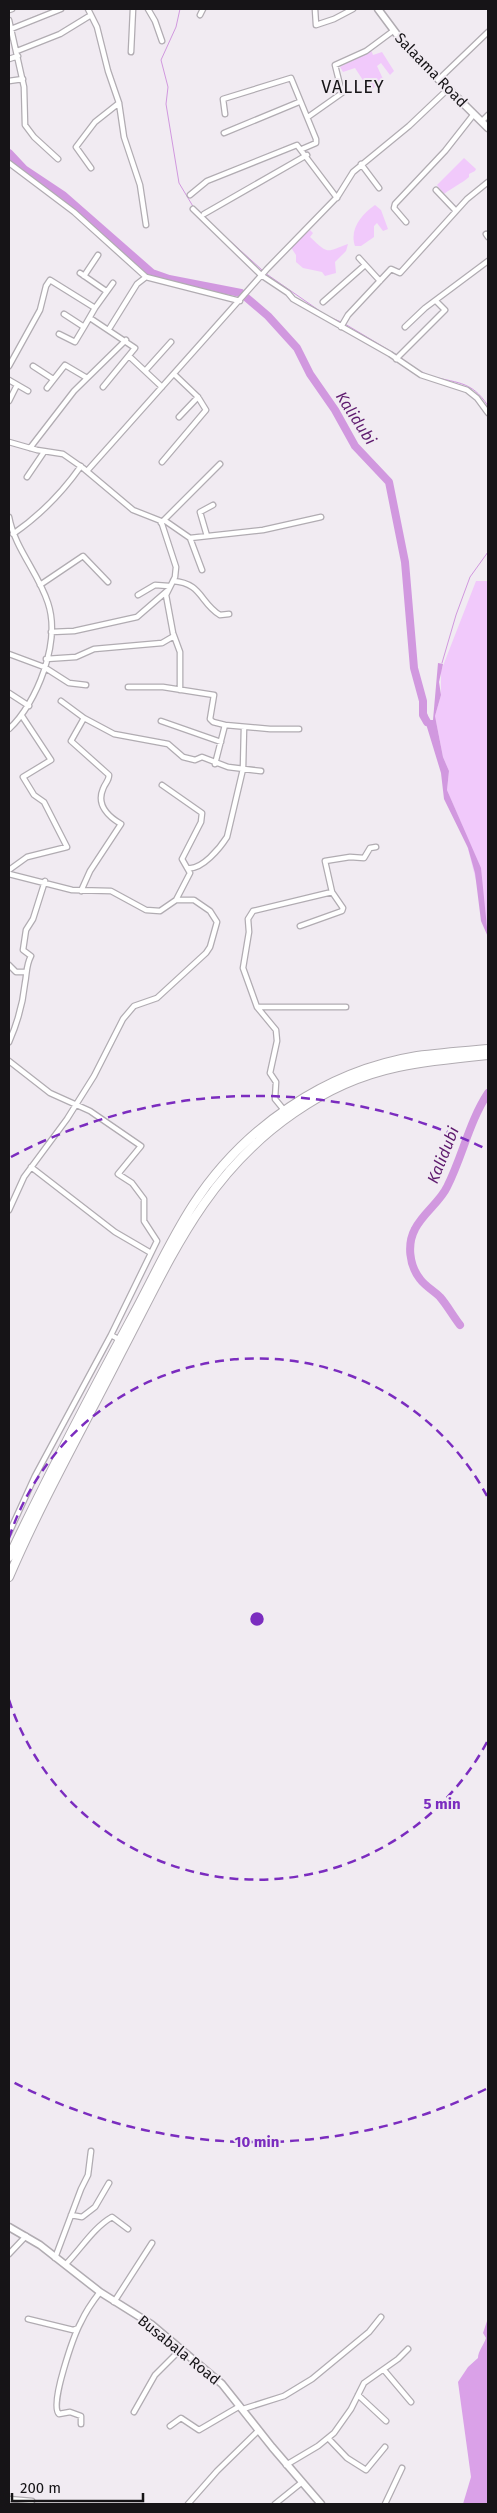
<svg xmlns="http://www.w3.org/2000/svg" width="497" height="2513" viewBox="0 0 497 2513" font-family="'Fira Sans',sans-serif">
  <style>
    .green { fill: #f1c9fb }
    .forest { fill: #daa1e8 }
    .water { fill: #d198df }
    .lines { fill: none; stroke-linecap: round; stroke-linejoin: round }
    .stream { stroke: #d198df; stroke-width: 1 }
    .river { stroke: #d198df; stroke-width: 8 }
    .street-casing { stroke: #b1acb2; stroke-width: 7 }
    .secondary-casing { stroke: #b1acb2; stroke-width: 9 }
    .highway-casing { stroke: #b1acb2; stroke-width: 10 }
    .street { stroke: #fff; stroke-width: 4.5 }
    .secondary { stroke: #fff; stroke-width: 6 }
    .highway { stroke: #fff; stroke-width: 8 }
    .ring { fill: none; stroke: #7b2cbf; stroke-width: 2.5; stroke-dasharray: 9 6 }
    .labels { text-anchor: middle; dominant-baseline: central; stroke-width: 4; stroke-linejoin: round; paint-order: stroke }
    .street-label { font-size: 15px; fill: #161417; stroke: #f1ebf2 }
    .water-label { font-size: 16px; font-style: italic; fill: #5e1a6e; stroke: #f1ebf2 }
    .quarter-label { font-size: 18px; letter-spacing: 1px; fill: #161417; stroke: #f1ebf2 }
    .centre { fill: #7b2cbf; stroke: #f1ebf2; stroke-width: 2.5 }
    .ring-label { font-size: 15px; text-anchor: middle; font-weight: bold; fill: #7b2cbf; stroke: #f1ebf2; stroke-width: 4; stroke-linejoin: round; paint-order: stroke }
  </style>
  <rect width="100%" height="100%" fill="#f1ebf2"/>
  <path class="green" d="M371 50 373 55 382 52 394 71 390 75 381 63 377 66 383 79 370 91 355 68 343 72 340 67Z
    M464 158 476 169 475 171 469 174V177C461 184 453 187 444 194L437 185Z
    M375 205 381 210 388 229 383 231 377 223 374 226V237L361 246H355C349 229 362 214 375 205Z
    M310 230 313 233 310 237C329 255 326 252 348 244L346 251 335 262 336 273 325 276 322 272 303 268 296 262V255L290 246Z
    M476 581H488V928L462 825 447 790 449 771 443 757 435 716 441 695V671Z"/>
  <path class="forest" d="M488 2318V2504H463L471 2477 458 2382 468 2367 478 2358C478 2351 484 2345 486 2338L483 2333Z"/>
  <path class="water" d="M438 663 443 664 439 682 441 695 435 716 443 757 449 771 447 790 481 868 488 937 481 921 475 873 468 848 444 799 441 773 423 714 427 713 429 720H433Z"/>
  <g class="lines">
    <path class="stream" d="M180 9 176 27 161 60 168 87 166 104 179 183 194 208
      M208 221 262 270
      M265 273 327 316 341 322
      M345 324 397 355
      M401 358C409 364 418 371 428 375 455 384 471 379 488 406
      M442 663 456 615 470 577 488 552"/>
    <path class="river" d="M9 153 24 169 63 195 152 273 169 279 241 293 268 316 297 348 310 374 335 410 355 446 389 482 405 562 414 668 423 701V715L427 722
      M460 1325C453 1316 447 1305 440 1297 434 1291 425 1286 420 1279 409 1265 407 1244 415 1229 423 1213 440 1202 447 1187 463 1155 469 1122 488 1093"/>
    <defs>
      <path id="street" d="M88 9 97 27 108 71 119 103 124 137 140 185 146 225
        M148 9 155 21 162 41
        M315 9 316 25 334 19 353 9
        M9 10 12 9
        M200 15 203 9
        M9 20 24 87 25 125 34 137 58 159
        M11 29 61 9
        M17 51 60 34 91 15
        M131 52 133 9
        M9 59 18 56
        M438 80 488 32
        M9 81 23 79
        M225 114 223 99 291 78 316 139V143L302 149
        M308 117 342 93 335 65 366 51 393 31
        M482 121 488 115
        M224 133 299 102
        M9 163 74 212 146 277 240 301
        M361 164 379 188
        M91 168 76 147 95 122 119 103
        M436 190 456 211
        M190 195 207 181 297 145 337 198
        M193 209 261 275 288 293 293 299 390 354 421 375 467 390 477 398 488 413
        M204 214 307 155
        M406 222 394 208 395 204 445 151 474 114
        M486 234 488 237
        M359 258 380 281
        M80 273 106 291
        M84 276 98 255
        M323 302 365 265
        M95 308 113 283
        M90 318 135 348 103 387
        M341 327 348 315 391 269 400 273 467 199 488 182
        M405 327 425 308 488 261
        M109 329 137 284 146 277
        M59 334 75 342 84 327
        M130 357 162 387
        M396 359 445 310 436 301
        M9 366 40 310 46 286 50 280 95 308 84 327 64 314
        M33 366 53 379
        M145 371 171 342
        M9 380 28 391
        M47 388 65 365 87 378
        M9 401 17 385
        M179 417 198 397
        M9 442 37 450 63 454 83 468 133 510 161 521 176 567 175 577 166 595 173 633 180 652V690
        M30 448 74 391 126 340
        M162 462 206 410 198 397 174 374
        M87 471 267 269 338 196 353 172 409 126 448 89
        M27 477 44 452
        M9 517C15 549 38 572 48 603 61 642 37 703 9 729
        M164 520 190 538 202 570
        M161 523 220 464
        M13 534C39 516 62 493 81 466
        M207 536 200 512 213 505
        M190 538 263 530 321 517
        M173 581C202 583 200 603 220 615L229 614
        M40 585 83 556 108 582
        M138 595 155 585 169 586
        M51 632 74 631 137 617 167 591
        M9 654 44 667 69 683 86 685
        M46 659 76 657 94 649 162 643 174 636
        M128 687H163L214 695 210 719 213 722 225 725 215 764
        M9 693 29 706
        M61 701 84 718 114 734 168 744 183 757 195 760 202 757 228 767 261 771
        M161 721 221 742
        M225 725 270 729H299
        M162 785 202 813 201 822 182 859 190 873 176 900
        M188 868C202 870 220 848 227 837L243 769 244 727
        M9 870 27 857 67 847 44 802 34 795 23 777 51 760 22 716
        M9 874 72 890 111 891 146 910 160 911 176 900H194L210 911 217 922 210 947 206 953 157 998 134 1006 123 1019 94 1076 67 1119 24 1177 9 1210
        M81 891 90 871 121 824C109 817 96 805 103 789 105 783 109 781 109 775L71 741 84 718
        M300 926 342 911 343 908 332 892 325 861 350 857 364 858 370 848 376 847
        M9 965 16 972H26
        M257 1007H346
        M9 1042C17 1024 23 1003 25 983 27 973 26 965 31 956L23 950 26 930 33 919 45 881
        M9 1061 50 1093 90 1111 141 1146 118 1174 132 1183 144 1199V1221L157 1241 111 1335 120 1340
        M284 1110 275 1099 276 1082 270 1073 277 1041 276 1030 257 1007 243 968 249 932 248 919 253 911 332 892
        M31 1167 115 1232 151 1253
        M9 1533 35 1476 111 1335
        M71 2215 82 2217 95 2207 109 2183
        M9 2254 26 2236
        M55 2258 81 2189 88 2175 91 2151
        M65 2265C81 2249 93 2228 112 2217L128 2229
        M114 2302 152 2243
        M28 2319 73 2330 78 2328
        M384 2370 411 2402
        M358 2395 386 2421
        M243 2409 284 2396 312 2379 369 2332 381 2317
        M134 2412 155 2375 181 2349
        M81 2424V2416L70 2412 59 2414C49 2405 74 2335 81 2322 86 2311 93 2301 100 2292
        M170 2426 181 2418 199 2430 240 2406
        M328 2438 347 2458 366 2470 385 2447
        M286 2465 318 2446 334 2433 351 2409 364 2383 398 2359 408 2349
        M9 2499 32 2501
        M188 2504 217 2471 259 2430
        M275 2504 301 2483
        M385 2504 402 2468"/>
      <path id="secondary" d="M378 9 407 48 488 128
        M9 2227 40 2245 100 2292 151 2324 222 2384 272 2447 321 2504"/>
      <path id="highway" d="M9 1557C47 1477 88 1399 130 1321 151 1283 169 1242 193 1205 243 1128 325 1071 417 1056 440 1053 465 1051 488 1049
        M9 1577C42 1500 83 1428 121 1353 170 1260 204 1175 294 1113 325 1091 360 1075 398 1067 427 1061 458 1058 488 1055"/>
    </defs>
    <use href="#street" class="street-casing"/>
    <use href="#secondary" class="secondary-casing"/>
    <use href="#highway" class="highway-casing"/>
    <use href="#street" class="street"/>
    <use href="#secondary" class="secondary"/>
    <use href="#highway" class="highway"/>
  </g>
  <g class="ring">
    <path d="M487 1742A261 261 0 0 1 9 1700M9 1538A261 261 0 0 1 487 1496"/>
    <path d="M486 2089A523 523 0 0 1 11 2081M11 1157A523 523 0 0 1 486 1149"/>
  </g>
  <g class="labels">
    <g class="street-label">
      <text transform="translate(431 70) rotate(46)">Salaama Road</text>
      <text transform="translate(179 2350) rotate(39)">Busabala Road</text>
    </g>
    <g class="water-label">
      <text transform="translate(356 418) rotate(57)">Kalidubi</text>
      <text transform="translate(443 1155) rotate(-68)">Kalidubi</text>
    </g>
    <g class="quarter-label">
      <text x="353" y="87">VALLEY</text>
    </g>
  </g>
  <circle cx="257" cy="1619" r="8" class="centre"/>
  <g class="ring-label">
    <text x="442" y="1809">5 min</text>
    <text x="257" y="2147">10 min</text>
  </g>
  <rect width="497" height="2513" fill="none" stroke="#161417" stroke-width="20"/>
  <path d="M12 2493v8h131v-8" fill="none" stroke="#161417" stroke-width="2.5"/>
  <text x="20" y="2493" font-size="15" fill="#161417" stroke="#f1ebf2" stroke-width="4" paint-order="stroke">200 m</text>
</svg>
